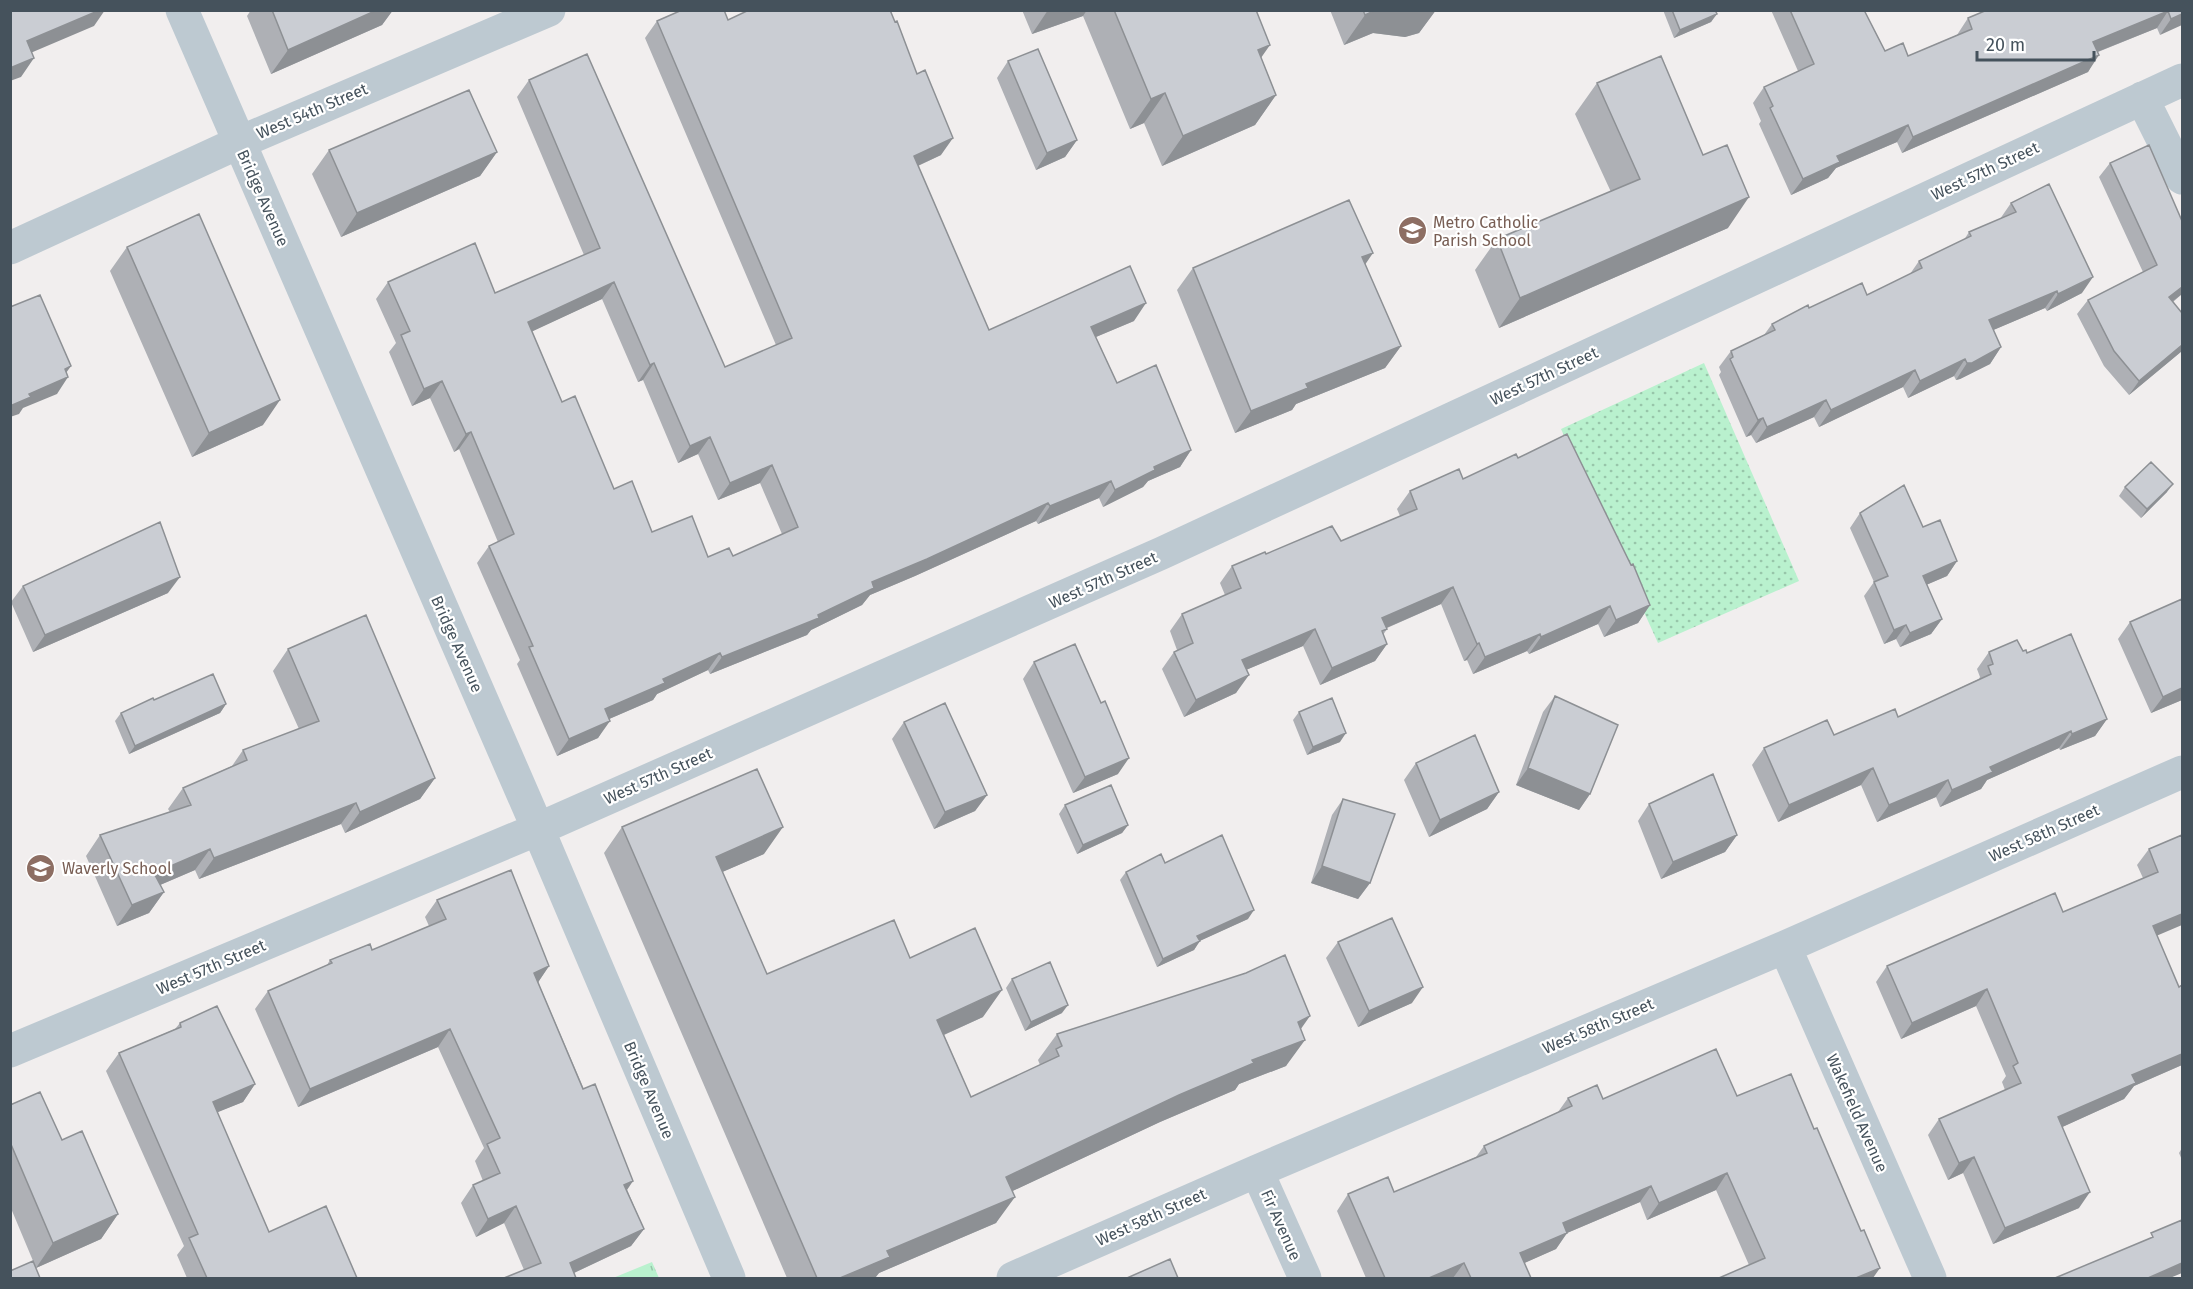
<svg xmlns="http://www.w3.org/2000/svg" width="2193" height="1289" viewBox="0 0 2193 1289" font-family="'Fira Sans',sans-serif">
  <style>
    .grass { fill: url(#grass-dots) }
    .park { fill: url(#park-tufts) }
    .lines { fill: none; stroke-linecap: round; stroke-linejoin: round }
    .minor { stroke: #bdc9d1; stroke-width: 33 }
    .wall { fill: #aeb0b5; fill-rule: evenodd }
    .shaded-wall { fill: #8d9094 }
    .building { fill: #cacdd3; stroke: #8d9094; stroke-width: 1.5; fill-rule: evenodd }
    .labels { text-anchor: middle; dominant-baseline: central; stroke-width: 4.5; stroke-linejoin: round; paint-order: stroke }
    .street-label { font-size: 16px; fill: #45525c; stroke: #fff }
    .education-label { font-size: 16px; fill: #785e54; stroke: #fff; text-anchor: start }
  </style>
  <defs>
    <pattern id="grass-dots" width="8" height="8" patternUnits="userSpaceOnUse" patternTransform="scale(1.5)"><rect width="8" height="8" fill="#b9f1ce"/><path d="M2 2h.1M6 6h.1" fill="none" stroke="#98c6aa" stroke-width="1.8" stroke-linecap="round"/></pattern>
    <pattern id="park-tufts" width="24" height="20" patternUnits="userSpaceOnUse" patternTransform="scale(1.5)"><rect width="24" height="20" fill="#b9f1ce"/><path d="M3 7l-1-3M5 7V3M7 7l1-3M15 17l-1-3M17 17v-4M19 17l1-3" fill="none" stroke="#98c6aa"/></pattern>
  </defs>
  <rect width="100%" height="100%" fill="#f1eeee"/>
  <path class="grass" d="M1704 363 1799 581 1658 643 1561 429Z"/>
  <path class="park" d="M652 1262 659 1278H613Z"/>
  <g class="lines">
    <path class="minor" d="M182 10 538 829 729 1278
      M2142 98 2182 178
      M10 248 238 143 549 10
      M1785 947 1930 1278
      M10 1051 538 829 1162 553 2182 80
      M1257 1171 1305 1278
      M1013 1278 1257 1171 1785 947 2182 772"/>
  </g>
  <path class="wall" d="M251 10H393L382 25 271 74 247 16Z
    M1022 10H1256L1261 57 1276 95 1255 125 1162 166 1144 123 1130 129 1083 16 1032 34Z
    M1330 10H1436L1419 33 1405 37 1373 33 1344 45Z
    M1663 10H1718L1716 12 1711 22 1674 38Z
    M1771 10H1864L1885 51 1908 56 1957 35 1968 18 2182 10 2160 35 2157 28 2098 52 2088 72 1902 153 1897 142 1836 168 1828 178 1791 195 1759 124 1761 121 1753 103 1764 87 1798 71Z
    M728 20 941 155 918 166 989 330 1134 321 1096 337 1117 383 1191 450 1180 467 1148 481 1143 487 1103 507 1099 498 1038 524 1036 521 915 576 870 595 862 605 811 630 807 635 710 674 708 670 657 694 653 700 609 719 598 738 557 756 517 664 520 660 477 563 489 546 498 542 459 449 454 452 430 398 412 406 389 352 396 343 376 299 388 282 495 293 584 255 517 97 529 80 725 367 776 345 645 38 657 21ZM602 299 638 382 643 380 678 463 698 454 718 500 760 483 782 534 733 556 708 557 652 532 614 489 562 402 532 331Z
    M1008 61 1077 140 1065 157 1036 170 997 78Z
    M1597 83 1703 155 1728 228 1499 328 1475 270 1497 239 1611 192 1575 114Z
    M329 150 497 152 480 176 341 237 312 174Z
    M2110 163 2182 294 2173 302 2182 351 2129 395 2104 366 2077 314 2088 300 2143 272 2099 177Z
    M2011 203 2082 293 2047 311 2045 308 1993 330 2001 347 1990 364 1960 379 1956 380 1954 376 1908 398 1903 387 1819 427 1814 417 1756 443 1751 435 1746 437 1719 375 1721 372 1719 367 1731 351 1764 335 1772 324 1809 308 1867 295 1910 274 1919 261 1964 240 1969 232 2000 219Z
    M127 247 263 425 192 457 110 271Z
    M1365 264 1401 346 1385 368 1296 404 1292 410 1235 433 1177 290 1193 268Z
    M1518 458 1650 605 1638 623 1604 637 1598 624 1529 654 1527 651 1473 674 1467 660 1464 661 1441 604 1387 628V629L1383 635 1387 644 1375 661 1320 685 1303 646 1246 670 1236 693 1184 717 1162 669 1174 652 1177 650 1170 631 1182 614 1225 595 1220 583 1232 566 1266 554 1341 541 1400 516 1397 509 1410 491 1463 479Z
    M2125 487 2167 492 2141 518 2119 496Z
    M1860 513 1923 527 1957 561 1947 576 1926 585 1942 619 1931 634 1900 647 1896 639 1884 644 1864 596 1874 582 1850 528Z
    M23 586 168 593 33 652 11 602Z
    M2130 622 2182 700 2151 713 2118 639Z
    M288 649 435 778 420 799 345 833 341 824 199 879 195 870 160 885 164 892 149 913 117 926 86 856 100 835 170 812 168 809 183 788 232 766 243 750 299 729 273 671Z
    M2023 651 2027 653 2107 719 2095 736 2060 750 2059 748 1987 780 1981 789 1940 807 1936 797 1877 822 1861 785 1778 822 1752 765 1764 748 1834 735 1898 717 1979 679 1980 677 1977 669 1989 652Z
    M1034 662 1101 703 1118 774 1073 793 1023 679Z
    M1555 696 1590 794 1579 810 1516 785 1543 712Z
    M154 700 226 704 220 713 129 754 115 721 121 713Z
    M1299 712 1340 742 1307 755 1293 720Z
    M904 722 987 795 975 811 934 829 892 739Z
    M1416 763 1499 792 1487 809 1429 837 1404 780Z
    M1343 799 1370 883 1358 899 1311 883 1332 815Z
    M1649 804 1737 835 1725 852 1661 879 1638 821Z
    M1065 805 1128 825 1122 833 1077 854 1059 814Z
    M622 827 764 854 722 872 767 974 910 958 983 1017 944 1035 971 1097 1040 1065 1038 1060 1057 1034 1301 1029 1286 1066 1239 1084 1235 1090 1160 1122 1012 1191 996 1223 879 1273 875 1278H787L604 853Z
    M2182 835 2157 936 2179 987 2182 985V1065L2134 1086 2124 1099 2062 1127 2079 1208 1993 1244 1963 1173 1948 1180 1928 1135 1939 1119 2005 1090 2002 1082 2006 1076 1976 1006 1901 1039 1876 982 1887 966 2063 912 2143 878 2137 865 2149 849Z
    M1165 863 1248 919 1199 941 1194 950 1157 967 1120 880 1126 872Z
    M437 900 549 966 538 982 644 1229 631 1246 574 1273 524 1270 504 1223 476 1237 461 1203 473 1185 483 1181 475 1161 484 1148 438 1047 298 1107 255 1009 268 991 327 965 330 960 372 950 429 926 425 917Z
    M1338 942 1412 1003 1358 1027 1326 958Z
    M1012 979 1062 1013 1025 1031 1006 988Z
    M180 1023 255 1084 243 1102 217 1112 269 1232 357 1278H187L177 1255 184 1246 106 1071 119 1053 175 1029Z
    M1737 1096 1814 1129 1861 1231 1749 1265 1716 1190 1647 1220 1640 1202 1567 1233 1556 1249 1524 1263 1531 1278H1366L1337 1211 1348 1194 1394 1192 1476 1157 1484 1146 1558 1112 1568 1098 1603 1099Z
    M10 1105 62 1140 118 1214 101 1239 36 1268 10 1206Z
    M2182 1148V1160L2179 1153Z"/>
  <path class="shaded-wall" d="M100 10H105L94 26 14 60 27 41Z
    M377 10H393L382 25 271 74 288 50Z
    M1048 10H1087L1083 16 1032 34Z
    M1376 10H1436L1419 33 1405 37 1373 33 1344 45 1365 15Z
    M2168 11 2157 28 2082 58 2093 42Z
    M1717 14 1711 22 1674 38 1680 30Z
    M2182 14V25L2160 35 2171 19Z
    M1270 45 1249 75 1258 50Z
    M2099 55 2088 72 1902 153 1913 137Z
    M34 58 21 77 10 81V68Z
    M1165 93 1144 123 1130 129 1151 99Z
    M1276 95 1255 125 1162 166 1183 136Z
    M1908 125 1897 142 1836 168 1828 178 1791 195 1803 179 1837 156Z
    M953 138 941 155 902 173 914 156Z
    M1077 140 1065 157 1036 170 1047 153Z
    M497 152 480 176 341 237 357 213Z
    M1749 197 1728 228 1499 328 1520 298Z
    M1373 253 1358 275 1362 257Z
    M2093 277 2082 293 2047 311 2058 294Z
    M614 282 602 299 516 339 528 322Z
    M2182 287V294L2159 312 2169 297Z
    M2057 291 2045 308 1977 337 1989 320Z
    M1146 303 1134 321 1079 344 1091 327Z
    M2182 345V351L2129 395 2139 381Z
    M1401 346 1385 368 1296 404 1292 410 1235 433 1251 411 1306 384Z
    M2001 347 1990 364 1960 379 1956 380 1967 363Z
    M1965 359 1954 376 1908 398 1920 381Z
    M654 363 643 380 638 382 650 365Z
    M71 366 61 380 68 377 57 394 23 408 19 414 10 417V406L65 369Z
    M1915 370 1903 387 1819 427 1831 410Z
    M442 381 430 398 412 406 424 389Z
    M280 400 263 425 192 457 209 433Z
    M1826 400 1814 417 1756 443 1767 427Z
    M1763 418 1751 435 1746 437 1758 420Z
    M471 432 459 449 454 452 466 434Z
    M710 437 698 454 678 463 690 446Z
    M1191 450 1180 467 1148 481 1143 487 1103 507 1115 490 1154 467Z
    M772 465 760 483 718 500 730 483Z
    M1111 481 1099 498 1038 524 1050 506Z
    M2173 484 2167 492 2141 518 2147 509Z
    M1048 503 1036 521 915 576 870 595 862 605 811 630 807 635 710 674 722 657 818 615 872 582Z
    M1957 561 1947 576 1912 591 1923 576Z
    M180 577 168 593 33 652 45 635Z
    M1453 587 1441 604 1370 635 1382 618Z
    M1650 605 1638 623 1604 637 1616 620Z
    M1610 606 1598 624 1529 654 1541 637Z
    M1942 619 1931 634 1900 647 1910 633Z
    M1906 625 1896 639 1884 644 1894 630Z
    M1315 629 1303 646 1229 677 1242 660Z
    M1540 634 1527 651 1473 674 1485 657Z
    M1479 643 1467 660 1464 661 1477 644Z
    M1387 644 1375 661 1320 685 1332 668Z
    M720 653 708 670 657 694 653 700 593 726 605 709 663 679Z
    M1249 675 1236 693 1184 717 1196 700Z
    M2182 688V700L2151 713 2163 697Z
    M226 704 220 713 129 754 135 746Z
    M2107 719 2095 736 2060 750 2072 734Z
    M610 721 598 738 557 756 569 739Z
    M2071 731 2059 748 1987 780 1981 789 1940 807 1952 790 1990 767Z
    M1346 733 1340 742 1307 755 1313 747Z
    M1129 758 1118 774 1073 793 1085 777Z
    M1528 768 1590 794 1579 810 1516 785Z
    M1873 768 1861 785 1778 822 1789 805Z
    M435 778 420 799 345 833 360 812Z
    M1948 780 1936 797 1877 822 1889 805Z
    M1499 792 1487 809 1429 837 1440 820Z
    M987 795 975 811 934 829 945 812Z
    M356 803 341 824 199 879 214 858Z
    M1128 825 1122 833 1077 854 1083 845Z
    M783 827 764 854 697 883 716 857Z
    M1737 835 1725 852 1661 879 1673 862Z
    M210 849 195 870 139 894 154 873Z
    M1322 866 1370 883 1358 899 1311 883Z
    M164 892 149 913 117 926 132 905Z
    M1254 910 1248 919 1191 945 1197 936Z
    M2182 914V925L2142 942 2153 926Z
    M1200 941 1194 950 1157 967 1163 959Z
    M549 966 537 984 534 973Z
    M1423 987 1412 1003 1358 1027 1369 1011Z
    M1987 989 1976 1006 1901 1039 1912 1023Z
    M1002 990 983 1017 919 1046 937 1020Z
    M1068 1005 1062 1013 1025 1031 1031 1022Z
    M1310 1016 1291 1043 1298 1022Z
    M450 1029 438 1047 298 1107 310 1089Z
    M1305 1040 1286 1066 1239 1084 1235 1090 1160 1122 987 1203 1006 1177 1252 1060Z
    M2182 1054V1065L2134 1086 2124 1099 2047 1134 2058 1117 2132 1075Z
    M255 1084 243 1102 201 1119 213 1102Z
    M1974 1157 1963 1173 1948 1180 1959 1163Z
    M1727 1173 1716 1190 1647 1220 1659 1203Z
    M633 1181 621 1199 624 1185Z
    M1651 1186 1640 1202 1567 1233 1556 1249 1509 1270 1520 1253 1563 1223Z
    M2090 1192 2079 1208 1993 1244 2005 1228Z
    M1015 1197 996 1223 879 1273 875 1278H840L887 1251Z
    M516 1206 504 1223 476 1237 488 1219Z
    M118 1214 101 1239 36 1268 53 1243Z
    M644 1229 631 1246 563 1278 570 1263Z
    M1464 1263 1453 1278H1429Z
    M2182 1263V1273L2170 1278H2148Z
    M1880 1268 1873 1278H1856Z"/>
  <path class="building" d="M10 10H100L27 41 34 58 10 68Z
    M272 10H377L288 50Z
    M682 10H724L728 20 749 10H890L895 22 897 21 917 74 925 70 953 138 914 156 989 330 1130 266 1146 303 1091 327 1117 383 1156 365 1191 450 1154 467 1155 470 1115 490 1111 481 1050 506 1048 503 927 559 872 582 874 588 818 615 819 618 722 657 720 653 663 679 665 683 605 709 610 721 569 739 529 647 533 646 489 546 514 534 471 432 466 434 442 381 424 389 401 335 410 331 388 282 475 243 495 293 600 248 529 80 587 54 725 367 792 338 657 21ZM614 282 650 365 654 363 690 446 710 437 730 483 772 465 798 527 733 556 729 548 708 557 692 516 652 532 632 481 614 489 575 396 562 402 528 322Z
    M1114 10H1256L1270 45 1258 50 1276 95 1183 136 1165 93 1151 99Z
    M1363 10H1376L1365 15Z
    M1672 10H1715L1717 14 1680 30Z
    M1790 10H1864L1885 51 1903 43 1908 56 1972 29 1968 18 1987 10H2182V14L2171 19 2168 11 2093 42 2099 55 1913 137 1908 125 1837 156 1840 162 1803 179 1770 108 1773 106 1764 87 1814 64Z
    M1038 49 1077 140 1047 153 1008 61Z
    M1661 56 1703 155 1727 145 1749 197 1520 298 1497 239 1640 179 1597 83Z
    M469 90 497 152 357 213 329 150Z
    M2149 145 2182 221V287L2169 297 2182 313V345L2139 381 2114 351 2088 300 2157 265 2110 163Z
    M2049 184 2093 277 2058 294 2057 291 1989 320 2001 347 1972 363H1967L1965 359 1920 381 1915 370 1831 410 1826 400 1767 427 1763 418 1758 420 1730 359 1733 357 1731 351 1775 330 1772 324 1808 305 1809 308 1862 283 1867 295 1922 268 1919 261 1971 236 1969 232 2016 212 2011 203Z
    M1349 200 1373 253 1362 257 1401 346 1306 384 1308 388 1251 411 1193 268Z
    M199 214 280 400 209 433 127 247Z
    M40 295 71 366 65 369 68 377 29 394 31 397 10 406V307Z
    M1567 434 1631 565 1633 564 1650 605 1616 620 1610 606 1541 637 1540 634 1485 657 1479 643 1477 644 1453 587 1382 618 1387 629 1382 631 1387 644 1332 668 1315 629 1242 660 1249 675 1196 700 1174 652 1193 643 1182 614 1241 588 1232 566 1265 552 1266 554 1332 526 1341 541 1417 509 1410 491 1459 469 1463 479 1516 454 1518 458Z
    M2151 462 2173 484 2147 509 2125 487Z
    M1904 485 1923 527 1940 520 1957 561 1923 576 1942 619 1910 633 1906 625 1894 630 1874 582 1888 576 1860 513Z
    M160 522 180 577 45 635 23 586Z
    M2182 599V688L2163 697 2130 622Z
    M366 615 435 778 360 812 356 803 214 858 210 849 154 873 164 892 132 905 100 835 191 805 183 788 247 760 243 750 319 721 288 649Z
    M2071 634 2107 719 2072 734 2071 731 1990 767 1993 772 1952 790 1948 780 1889 805 1873 768 1789 805 1764 748 1827 720 1834 735 1895 709 1898 717 1991 674 1988 666 1993 664 1989 652 2017 640 2023 651 2026 650 2027 653Z
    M1075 644 1101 703 1105 701 1129 758 1085 777 1034 662Z
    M213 674 226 704 135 746 121 713 153 698 154 700Z
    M1555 696 1618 725 1590 794 1528 768Z
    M1332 698 1346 733 1313 747 1299 712Z
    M945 703 987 795 945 812 904 722Z
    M1475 735 1499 792 1440 820 1416 763Z
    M757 769 783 827 716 857 767 974 894 920 910 958 975 928 1002 990 937 1020 971 1097 1059 1056 1056 1049 1062 1046 1057 1034 1246 973 1285 955 1310 1016 1298 1022 1305 1040 1252 1060 1254 1063 1179 1095 1006 1177 1015 1197 887 1251 890 1257 840 1278H817L622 827Z
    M1713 774 1737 835 1673 862 1649 804Z
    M1111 785 1128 825 1083 845 1065 805Z
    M1343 799 1395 814 1370 883 1322 866Z
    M1222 835 1254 910 1197 936 1200 941 1163 959 1126 872 1161 854 1165 863Z
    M2182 835V914L2153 926 2179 987 2182 985V1054L2132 1075 2136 1083 2058 1117 2090 1192 2005 1228 1974 1157 1959 1163 1939 1119 2021 1083 2013 1066 2018 1063 1987 989 1912 1023 1887 966 2055 893 2063 912 2158 872 2149 849Z
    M511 870 549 966 534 973 583 1089 595 1084 633 1181 624 1185 644 1229 570 1263 576 1278H504L541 1263 516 1206 488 1219 473 1185 500 1173 487 1144 500 1138 450 1029 310 1089 268 991 332 963 330 960 370 944 372 950 446 919 437 900Z
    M1392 918 1423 987 1369 1011 1338 942Z
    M1050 962 1068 1005 1031 1022 1012 979Z
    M217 1006 255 1084 213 1102 269 1232 326 1206 357 1278H207L189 1238 198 1234 119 1053 181 1027 180 1023Z
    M1716 1049 1737 1096 1791 1074 1814 1129 1817 1128 1861 1231 1864 1230 1880 1268 1856 1278H1719L1765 1258 1727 1173 1659 1203 1651 1186 1563 1223 1567 1233 1520 1253 1531 1278H1471L1464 1263 1429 1278H1385L1348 1194 1388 1177 1394 1192 1487 1153 1484 1146 1572 1106 1568 1098 1597 1085 1603 1099Z
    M40 1092 62 1140 82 1131 118 1214 53 1243 10 1142V1105Z
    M2182 1220V1263L2148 1278H2055L2153 1237 2151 1233Z
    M1170 1259 1178 1278H1127Z
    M33 1261 40 1278H10V1271Z"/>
  <defs>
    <symbol id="school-disc" viewBox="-11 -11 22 22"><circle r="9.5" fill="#8d6e63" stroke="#fff"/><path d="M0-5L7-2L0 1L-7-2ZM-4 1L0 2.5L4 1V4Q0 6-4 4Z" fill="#fff"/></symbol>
  </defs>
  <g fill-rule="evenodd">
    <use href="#school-disc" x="1396" y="214" width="33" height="33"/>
    <use href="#school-disc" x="24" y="852" width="33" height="33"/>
  </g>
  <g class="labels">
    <g class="street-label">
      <text transform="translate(312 111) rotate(-23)">West 54th Street</text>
      <text transform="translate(1985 171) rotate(-25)">West 57th Street</text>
      <text transform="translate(263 198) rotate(66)">Bridge Avenue</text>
      <text transform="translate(1544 376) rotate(-25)">West 57th Street</text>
      <text transform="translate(1103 580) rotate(-24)">West 57th Street</text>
      <text transform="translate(457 644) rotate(66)">Bridge Avenue</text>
      <text transform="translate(658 776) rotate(-24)">West 57th Street</text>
      <text transform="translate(2044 833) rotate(-24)">West 58th Street</text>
      <text transform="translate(211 967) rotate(-23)">West 57th Street</text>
      <text transform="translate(1598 1026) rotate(-23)">West 58th Street</text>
      <text transform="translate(649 1090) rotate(67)">Bridge Avenue</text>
      <text transform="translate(1857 1113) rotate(66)">Wakefield Avenue</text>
      <text transform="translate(1151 1217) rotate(-24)">West 58th Street</text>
      <text transform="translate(1281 1225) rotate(66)">Fir Avenue</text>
    </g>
    <g class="education-label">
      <text x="1433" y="222">Metro Catholic<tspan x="1433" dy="18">Parish School</tspan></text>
      <text x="62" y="868">Waverly School</text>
    </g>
  </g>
  <rect width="2193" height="1289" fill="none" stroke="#45525c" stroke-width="24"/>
  <path d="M1977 51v9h117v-9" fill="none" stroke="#45525c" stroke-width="3"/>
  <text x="1986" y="51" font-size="18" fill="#45525c" stroke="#ffffff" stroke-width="4.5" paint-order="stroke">20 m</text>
</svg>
